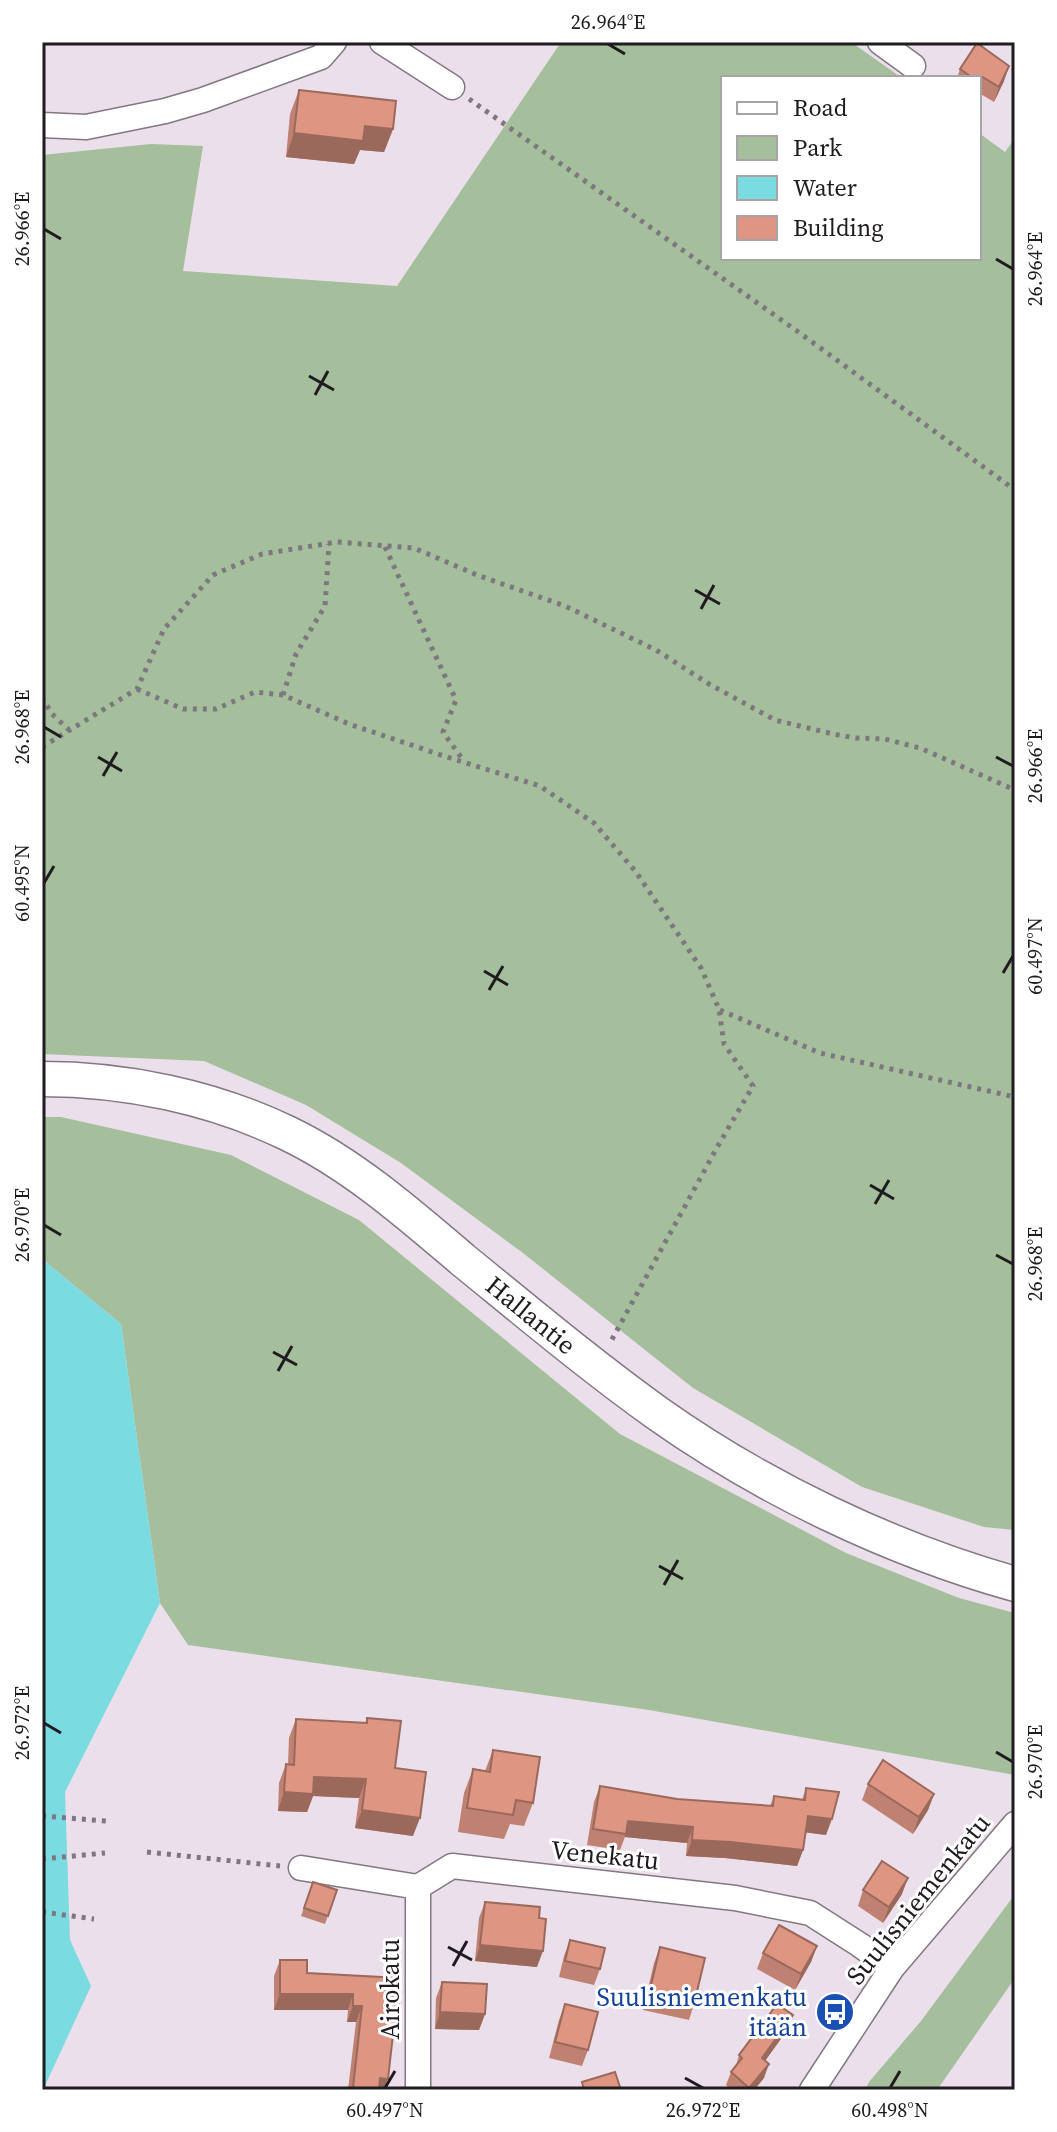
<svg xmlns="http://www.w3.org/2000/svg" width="1057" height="2132" viewBox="0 0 1057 2132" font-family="'Source Serif 4',serif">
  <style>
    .green { fill: #a5bf9c }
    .water { fill: #7adbe1 }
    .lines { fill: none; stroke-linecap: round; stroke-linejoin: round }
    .street-casing { stroke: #837783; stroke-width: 27 }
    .secondary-casing { stroke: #837783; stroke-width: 37 }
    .path { stroke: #7f777f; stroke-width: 5; stroke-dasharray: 4 6; stroke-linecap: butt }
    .street { stroke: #fff; stroke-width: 24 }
    .secondary { stroke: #fff; stroke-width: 34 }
    .wall { fill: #bf8171 }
    .shaded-wall { fill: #9b695c }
    .building { fill: #de9683; stroke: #9b695c; stroke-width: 2 }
    .ticks { fill: none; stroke: #201b20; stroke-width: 3 }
    .labels { text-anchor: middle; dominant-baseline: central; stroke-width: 6; stroke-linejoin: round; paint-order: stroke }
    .street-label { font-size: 26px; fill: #201b20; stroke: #fff }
    .transit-label { font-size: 26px; fill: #164399; stroke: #fff; text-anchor: end }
    .neatline { fill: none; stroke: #201b20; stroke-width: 3 }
    .ticks-label { font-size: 20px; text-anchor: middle; fill: #201b20 }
  </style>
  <rect width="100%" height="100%" fill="#ecdfec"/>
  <path class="green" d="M561 42H851L902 78H723V258H979V133L1005 152 1015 138V1530L984 1527 862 1487 693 1388 523 1253 401 1163 306 1105 204 1061 42 1054V155L151 144 203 146 183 271 397 286Z
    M42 1117H61L231 1155 359 1220 620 1434 846 1553 959 1598 1015 1613V1775L649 1710 188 1645 160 1603 121 1324 42 1259Z
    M1015 1894V1978L937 2090H865L869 2082 921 2021Z"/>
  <path class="water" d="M42 1259 121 1324 160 1603 65 1792 70 1940 91 1986 43 2090Z"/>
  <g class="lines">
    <defs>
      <path id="street" d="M382 42 452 87
        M880 42 913 66
        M42 125 86 127 165 111 203 100 321 57 334 42
        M301 1868 418 1887 452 1866 735 1898 810 1913 860 1945 892 1968
        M418 1887V2090
        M812 2090 892 1968 1015 1824"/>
      <g id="secondary">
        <path id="s1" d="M42 1079C126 1079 212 1097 287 1133 352 1164 409 1214 463 1260 527 1312 590 1365 657 1413 763 1488 890 1549 1015 1584"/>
      </g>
    </defs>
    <use href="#street" class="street-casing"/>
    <use href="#secondary" class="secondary-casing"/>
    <path class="path" d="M469 99 797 331 1015 490
      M385 547 456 700 443 732 463 760
      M137 689 183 709H216L255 692 283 695 349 724 447 757 540 786 594 823 636 872 701 968 719 1009 724 1044 753 1086 719 1144 610 1343
      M283 695 296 654 325 606 329 544
      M42 697 52 714 69 730
      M42 747 137 689 164 629 213 575 262 554 337 542 414 548 477 575 565 606 656 650 709 684 775 720 833 734 856 738 885 739 920 748 1015 790
      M720 1010 820 1053 1015 1097
      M42 1816 106 1821
      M147 1852 280 1866
      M42 1859 105 1853
      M42 1912 94 1919"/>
    <use href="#street" class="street"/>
    <use href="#secondary" class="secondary"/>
  </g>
  <path class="wall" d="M960 69 1004 81 994 102 979 93V78H957Z
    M299 90 393 129 384 152 360 150 354 164 286 157 290 114Z
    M367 1718 395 1768 413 1836 355 1828 359 1798 313 1796 307 1812 278 1811 279 1783 286 1764H288L289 1738 296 1719 365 1723Z
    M493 1750 533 1803 524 1826 510 1824 504 1839 458 1832 464 1793 473 1769 485 1771Z
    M868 1784 934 1794 928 1810 913 1834 862 1800Z
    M600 1786 677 1799 770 1806 774 1796 802 1800 806 1788 826 1835 806 1832 803 1850 797 1866 725 1858 686 1856 687 1843 625 1837 620 1850 587 1845 594 1802Z
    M313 1882 337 1890 325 1924 301 1916Z
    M863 1890 902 1894 883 1923 858 1906Z
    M485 1902 539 1918 537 1967 475 1961 479 1918Z
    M570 1940 600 1969 594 1985 559 1977 564 1956Z
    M817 1946 811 1962 795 1990 757 1969 763 1953Z
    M660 1947 694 2004 689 2020 643 2010 654 1963Z
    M280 1960 395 2015 384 2090H348L356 2022H347L348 2010H274V1976Z
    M442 1982 485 2014 479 2030 435 2029 436 1998Z
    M565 2004 588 2050 582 2066 549 2058 559 2020Z
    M788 2029 765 2061 764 2078 754 2090H731L726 2085 731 2072 736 2066 739 2055Z"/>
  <path class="shaded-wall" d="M1009 66 1004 81 994 102 999 87Z
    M365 126 393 129 384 152 360 150 354 164 286 157 294 133Z
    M314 1777 366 1779 359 1798 313 1796 307 1812 278 1811 284 1792Z
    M934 1794 928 1810 913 1834 919 1817Z
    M362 1810 420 1818 413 1836 355 1828Z
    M808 1816 832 1819 826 1835 802 1832Z
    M628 1821 693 1827 687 1843 625 1837Z
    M692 1840 731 1842 803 1850 797 1866 725 1858 686 1856Z
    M908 1878 902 1894 883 1923 889 1907Z
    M480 1945 543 1951 537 1967 475 1961Z
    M817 1946 811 1962 795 1990 801 1974Z
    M280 1994H353L348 2010H274Z
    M353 2006H362L356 2022H347Z
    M440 2012 485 2014 479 2030 435 2029Z
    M793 2015 788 2029 757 2072 762 2058Z
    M769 2064 764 2078 754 2090H748Z
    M380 2078 388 2079 384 2090H376Z"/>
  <path class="building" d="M977 43 1009 66 999 87 981 76 979 79 973 78 960 69Z
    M299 90 396 101 393 129 365 126 363 141 294 133Z
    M367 1718 401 1721 395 1768 426 1772 420 1818 362 1810 366 1779 314 1777 313 1794 284 1792 286 1764 294 1765 296 1719 367 1723Z
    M493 1750 540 1757 533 1803 516 1800 513 1815 467 1808 473 1769 490 1772Z
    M883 1760 934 1794 919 1817 868 1784Z
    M600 1786 677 1799 773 1806 774 1796 805 1800 806 1788 839 1792 832 1819 808 1816 803 1850 731 1842 692 1840 693 1827 628 1821 626 1834 593 1829Z
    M882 1861 908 1878 889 1907 863 1890Z
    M313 1882 337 1890 328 1916 304 1908Z
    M485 1902 540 1907 539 1918 546 1919 543 1951 480 1945Z
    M779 1925 817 1946 801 1974 763 1953Z
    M570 1940 605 1948 600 1969 565 1961Z
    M660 1947 705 1958 694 2004 649 1994Z
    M280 1960H307V1973L400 1978 398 2008H396L388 2079 380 2078 379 2090 353 2088 362 2006H353V1994H280Z
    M442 1982 487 1984 485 2014 440 2012Z
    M565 2004 598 2012 588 2050 555 2042Z
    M777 2004 793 2015 762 2058 769 2064 749 2088 731 2072 742 2058 739 2055Z
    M615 2072 621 2090H584L582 2082Z"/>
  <path class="ticks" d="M608 44 625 54M44 229 61 239M996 259 1013 269M309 376 334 390M315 395 328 371M695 590 720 604M701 609 714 585M44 727 61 737M98 757 122 771M996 757 1013 766M103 776 117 752M44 883 54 866M484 971 508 985M1003 973 1013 956M489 990 503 966M870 1185 894 1199M875 1204 889 1180M44 1225 61 1235M996 1255 1013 1264M273 1352 297 1365M278 1371 292 1346M659 1566 683 1579M664 1585 678 1560M44 1723 61 1733M996 1752 1013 1762M448 1947 472 1960M453 1966 467 1941M685 2078 703 2088M385 2088 395 2071M890 2088 900 2071"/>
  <defs>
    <symbol id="bus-disc" viewBox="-11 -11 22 22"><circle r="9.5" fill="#1a4fb4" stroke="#fff"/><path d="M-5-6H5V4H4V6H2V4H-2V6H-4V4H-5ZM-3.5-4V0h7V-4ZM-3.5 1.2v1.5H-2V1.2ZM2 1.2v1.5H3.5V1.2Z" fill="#fff"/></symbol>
  </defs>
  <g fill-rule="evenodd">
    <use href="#bus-disc" x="813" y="1990" width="44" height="44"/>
  </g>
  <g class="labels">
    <g class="street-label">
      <text stroke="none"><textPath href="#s1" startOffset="558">Hallantie</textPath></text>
      <text transform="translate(605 1855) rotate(6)">Venekatu</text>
      <text transform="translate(918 1899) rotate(-51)">Suulisniemenkatu</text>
      <text transform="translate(390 1989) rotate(-90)">Airokatu</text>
    </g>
    <g class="transit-label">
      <text x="807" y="1997">Suulisniemenkatu<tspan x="807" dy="30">itään</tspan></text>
    </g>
  </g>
  <rect width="1057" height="2132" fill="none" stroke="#ffffff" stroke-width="88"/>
  <rect x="721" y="76" width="260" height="184" fill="#ffffff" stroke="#a6a4a6" stroke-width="2"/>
  <rect x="737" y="102" width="40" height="12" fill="#ffffff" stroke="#a6a4a6" stroke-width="2"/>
  <text x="793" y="116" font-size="24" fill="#201b20">Road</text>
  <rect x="737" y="136" width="40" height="24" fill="#a5bf9c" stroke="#a6a4a6" stroke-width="2"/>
  <text x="793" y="156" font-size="24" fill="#201b20">Park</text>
  <rect x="737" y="176" width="40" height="24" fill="#7adbe1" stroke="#a6a4a6" stroke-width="2"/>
  <text x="793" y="196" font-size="24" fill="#201b20">Water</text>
  <rect x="737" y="216" width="40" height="24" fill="#de9683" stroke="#a6a4a6" stroke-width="2"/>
  <text x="793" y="236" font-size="24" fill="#201b20">Building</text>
  <rect x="44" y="44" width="969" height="2044" class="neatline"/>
  <g class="ticks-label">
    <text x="608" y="29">26.964°E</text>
    <text transform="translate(22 229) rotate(-90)" y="7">26.966°E</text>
    <text transform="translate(1035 269) rotate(-90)" y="7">26.964°E</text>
    <text transform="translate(22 727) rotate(-90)" y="7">26.968°E</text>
    <text transform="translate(1035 766) rotate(-90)" y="7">26.966°E</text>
    <text transform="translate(22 883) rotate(-90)" y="7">60.495°N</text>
    <text transform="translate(1035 956) rotate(-90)" y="7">60.497°N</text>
    <text transform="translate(22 1225) rotate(-90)" y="7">26.970°E</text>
    <text transform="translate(1035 1264) rotate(-90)" y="7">26.968°E</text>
    <text transform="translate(22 1723) rotate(-90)" y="7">26.972°E</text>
    <text transform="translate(1035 1762) rotate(-90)" y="7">26.970°E</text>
    <text x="385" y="2117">60.497°N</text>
    <text x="703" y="2117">26.972°E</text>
    <text x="890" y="2117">60.498°N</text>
  </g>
</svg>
